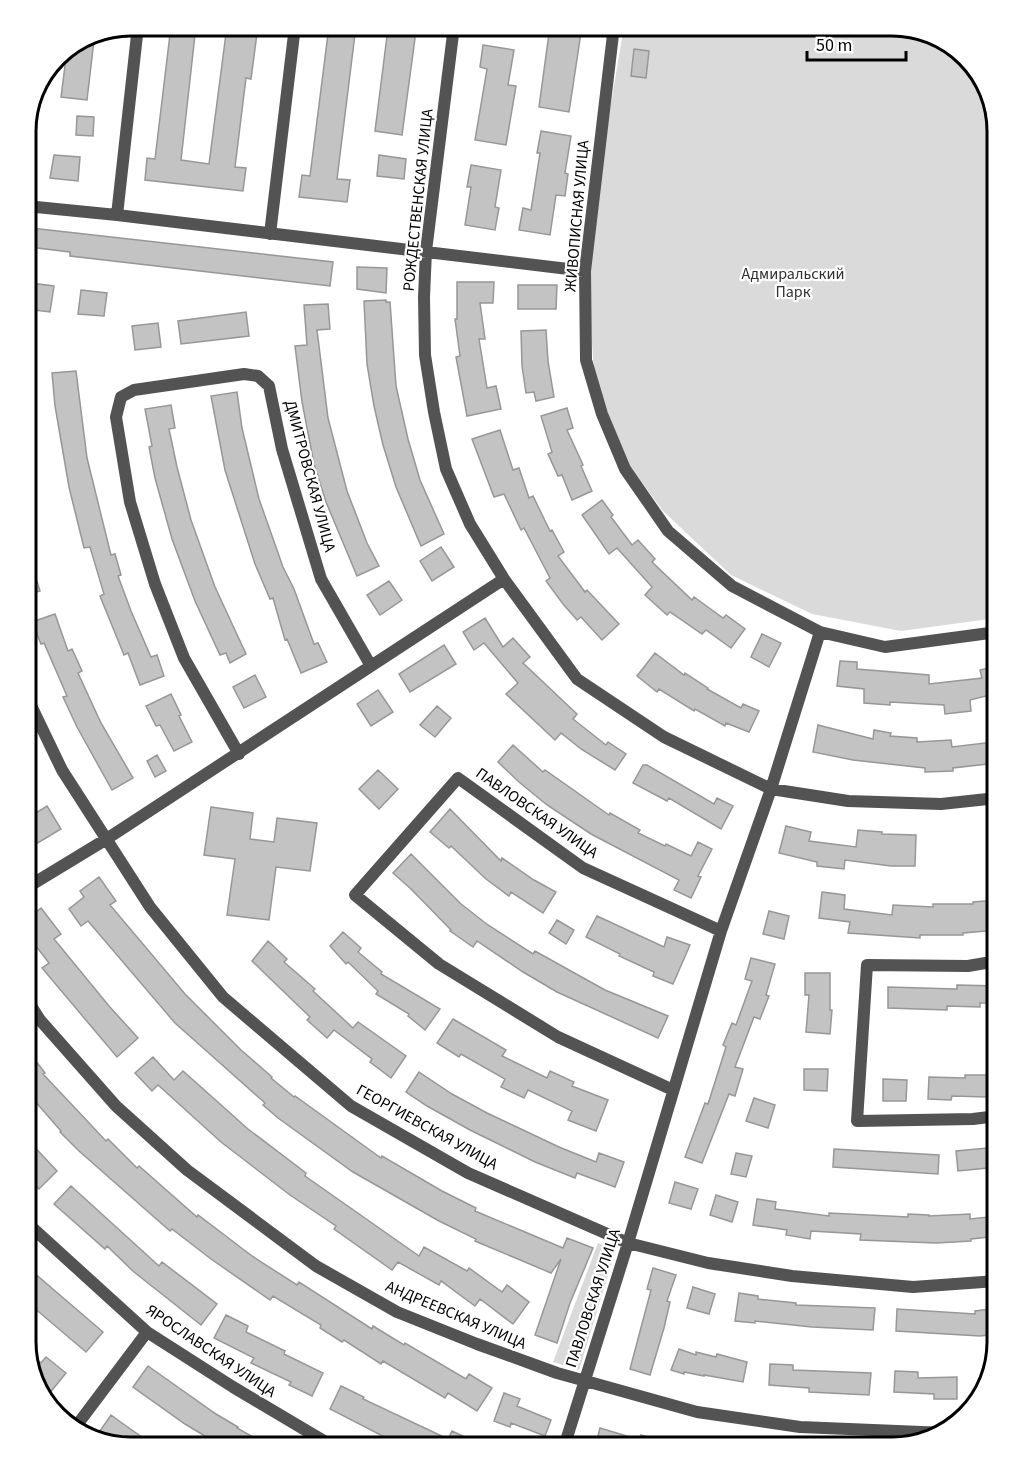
<svg xmlns="http://www.w3.org/2000/svg" width="1023" height="1473" viewBox="0 0 1023 1473" font-family="'Source Sans 3',sans-serif">
  <style>
    .green { fill: #dadada }
    .building { fill: #c3c3c3; stroke: #979797; stroke-width: 1.5 }
    .lines { fill: none; stroke-linecap: round; stroke-linejoin: round }
    .minor { stroke: #535353; stroke-width: 12 }
    .labels { text-anchor: middle; dominant-baseline: central; stroke-width: 4.5; stroke-linejoin: round; paint-order: stroke }
    .street-label { font-size: 16px; fill: #000; stroke: #fff }
    .park-label { font-size: 16px; fill: #313131; stroke: #fff }
    .rim { fill: none; stroke: #000; stroke-width: 3 }
  </style>
  <rect width="100%" height="100%" fill="#fff"/>
  <path class="green" d="M624 26H898L945 40 983 78 997 131V618L901 631 812 614 731 575 663 511 624 458 594 373 588 279 609 115Z
    M598 1243 616 1249 579 1370 553 1362Z"/>
  <path class="building" d="M171 26H196L181 160 209 164 227 26H258L251 79 246 78 235 167 246 168 243 191 145 180 147 158 155 159Z
    M329 26H356L337 179 350 180 347 202 299 197 302 175 310 176Z
    M550 26H582L569 112 539 107Z
    M388 28 416 31 402 135 375 131Z
    M94 40 87 100 61 97 67 50Z
    M483 45 514 50 508 85 516 86 506 145 475 140 487 69 480 67Z
    M634 49 649 51 646 78 631 76Z
    M77 116 94 117 93 136 76 135Z
    M541 131 571 136 565 173 568 174 565 196 556 195 550 235 519 230 523 208 531 210 540 153H537Z
    M54 155 80 157 78 181 50 178Z
    M379 155 406 159 404 179 377 176Z
    M471 165 501 170 495 207 499 208 495 230 465 225 471 187H467Z
    M31 228 333 262 330 286 70 256V252L29 247Z
    M357 267 387 268 386 293 357 289Z
    M457 282H494L493 303H480L485 339H479L487 388 496 386 501 409 467 416 456 357 460 356 455 319H457Z
    M30 283 54 286 50 312 27 309Z
    M518 285H557L556 309H518Z
    M81 290 107 293 104 316 78 314Z
    M386 300V302H390L396 386 408 439 420 480 444 534 421 546 396 487 383 445 374 406 367 364 364 301Z
    M328 304 330 329 317 330 328 418 347 491 367 543 379 566 357 576 326 502 314 464 302 402 295 346 307 345 304 305Z
    M246 312 249 336 181 344 178 321Z
    M158 323 161 347 135 350 132 326Z
    M546 330 548 361 554 397 536 401 534 392 526 393 522 366 521 331Z
    M76 371 87 458 111 555 115 554 121 575 118 576 131 611 151 657 157 655 164 676 140 685 128 653 124 655 100 596 104 594 90 547 84 548 69 487 55 406 52 373Z
    M237 392 242 428 259 499 283 567 294 589 314 644 318 643 327 662 301 673 287 639 285 640 273 598 270 599 255 564 225 470 211 396Z
    M171 405 175 428 169 429 177 467 191 520 215 587 246 654 230 663 226 653 220 655 195 601 172 539 155 478 149 447 152 446 145 409Z
    M567 408 573 428 567 430 583 465 581 466 592 491 572 500 562 475 558 476 548 454 552 452 541 416Z
    M500 430 513 470 519 468 529 498 533 496 550 531 552 530 564 552 558 556 585 592 587 590 619 624 602 640 581 617 577 620 563 604 546 581 550 578 524 528 521 530 504 494 494 497 472 439Z
    M602 500 613 515 611 517 632 545 638 540 655 559 652 562 692 600 694 597 723 618 726 615 745 629 731 648 706 630 702 634 670 612 667 615 645 595 652 587 617 548 609 554 582 515Z
    M441 547 454 567 432 581 420 561Z
    M35 575 40 591 26 595V578Z
    M389 581 402 600 380 615 367 595Z
    M55 614 68 651 72 649 82 671 78 673 101 723 133 778 112 790 77 727 63 697 67 696 44 643 41 644 32 622Z
    M485 618 503 647 513 638 530 657 523 663 577 714 573 719 606 745 608 742 626 754 615 770 581 749 561 733 555 740 506 694 518 683 484 643 474 650 463 632Z
    M762 634 781 643 769 667 751 657Z
    M444 645 456 664 410 692 399 674Z
    M655 653 684 675 685 673 708 688 707 689 741 708 743 704 759 711 749 732 726 723 725 726 695 709 694 711 659 689 657 692 637 676Z
    M840 661 857 662V669L929 675V684L982 678 980 670 998 666V693L970 700 971 711 945 714 944 705 890 702V705L864 703V689L837 686Z
    M255 675 266 697 244 708 233 687Z
    M378 690 393 712 371 726 357 704Z
    M171 694 181 715 179 716 192 742 174 751 160 725 156 726 146 706Z
    M437 706 451 718 435 737 420 725Z
    M818 725 873 739 874 730 891 733 890 736 917 738V742L951 740 952 747 993 742 996 763 953 768V771L925 772V768L853 760 813 752Z
    M513 745 543 772 545 770 609 815 610 813 640 830 638 833 665 846 666 844 691 856 698 842 712 849 698 876 701 877 691 898 674 890 679 880 591 834 547 805 519 782 498 762Z
    M157 755 166 771 155 777 147 761Z
    M643 765H647L714 804 717 798 733 806 721 829 669 798 667 801 633 783Z
    M378 770 398 789 379 809 359 789Z
    M47 806 61 829 36 844 26 828V819Z
    M211 807 253 813 250 839 274 842 277 818 317 823 310 871 276 867 269 920 227 915 235 859 204 855Z
    M450 809 501 861 502 858 534 880 556 892 543 913 511 892 509 896 486 879 451 846 449 848 430 832Z
    M786 826 811 832 809 841 856 847 858 830 882 832V834L916 835 915 866H891L845 860 844 869 817 866V862L779 853Z
    M411 854 461 904 488 925 533 954 535 951 605 990 668 1016 658 1038 557 992 523 972 477 941 473 947 450 931 451 930 411 889 393 873Z
    M99 877 116 901 110 905 185 994 241 1050 272 1077 271 1078 294 1097 295 1096 381 1158 382 1156 442 1191 476 1208 475 1211 563 1248 567 1238 593 1248 570 1303 557 1343 535 1335 561 1259 551 1273 475 1241 476 1239 439 1221 353 1172 278 1118 263 1105 265 1103 175 1023 88 921 81 926 69 909 84 897 80 891Z
    M822 892 845 895 844 909 892 915 893 905 933 907V904H973V902L998 900V930L963 933V935H920V938L848 933 850 922 819 918Z
    M41 908 61 934 54 939 109 1006 138 1038 117 1057 42 968 49 963 26 933V920Z
    M769 911 789 916 784 939 763 934Z
    M597 916 664 947 667 937 690 945 673 984 653 976 654 972 619 956 620 954 586 937Z
    M557 920 574 930 566 944 549 933Z
    M343 932 361 948 358 952 382 972 381 974 440 1009 425 1030 408 1016 409 1014 376 994 378 991 348 962 346 964 330 946Z
    M268 941 287 959 284 962 315 989 313 991 353 1028 358 1022 406 1056 391 1078 370 1062 372 1059 334 1030 327 1038 307 1020 310 1017 252 961Z
    M751 958 775 964 766 995 769 996 760 1019 754 1017 735 1067 743 1069 735 1096 729 1094 702 1163 685 1157 705 1103 708 1104 726 1047 723 1045 732 1023 736 1025 752 981 745 979Z
    M805 973H830V1010H832L830 1034 806 1032 809 995H805Z
    M957 985 998 986V1003H980V1007L947 1006V1010L888 1008V987L957 989Z
    M453 1019 506 1050 502 1056 547 1078 550 1071 574 1082 572 1086 608 1100 596 1131 568 1120 572 1111 528 1090 524 1098 501 1087 505 1079 461 1054 459 1057 437 1043Z
    M26 1048 45 1073 43 1074 106 1141 108 1139 137 1168 139 1166 197 1217 198 1215 252 1256 297 1285 299 1282 372 1329 373 1326 404 1345 405 1343 466 1379 469 1374 492 1388 477 1411 448 1393 445 1398 383 1361 381 1364 344 1340 342 1342 320 1328 321 1325 273 1296 270 1300 211 1259 172 1229 170 1231 79 1151 60 1132 61 1131 26 1091Z
    M153 1057 174 1080 183 1071 248 1129 306 1173 305 1176 419 1256 424 1247 467 1271 469 1268 502 1292 507 1285 529 1302 513 1324 480 1299 475 1306 441 1281 439 1285 398 1262 392 1270 334 1229 336 1226 290 1195 221 1142 158 1085 152 1091 135 1073Z
    M804 1069H828L827 1091 804 1090Z
    M419 1072 452 1094 487 1113 559 1147 596 1162 599 1153 624 1162 615 1187 577 1173 575 1178 535 1162 470 1130 427 1106 406 1092Z
    M965 1075H988L987 1097 952 1096 951 1100 928 1099 929 1077 965 1078Z
    M883 1079 907 1080 906 1101H883Z
    M754 1098 775 1105 768 1128 746 1121Z
    M26 1138 57 1171 39 1189 26 1175Z
    M998 1147V1167L958 1171 956 1151Z
    M834 1149 939 1155 938 1174 833 1167Z
    M736 1153 752 1156 746 1177 731 1174Z
    M675 1182 698 1189 691 1209 669 1203Z
    M71 1186 159 1266 162 1262 217 1304 201 1325 134 1272 107 1246 105 1249 54 1204Z
    M716 1195 738 1202 732 1222 710 1215Z
    M757 1199 776 1202 775 1209 829 1216V1213L908 1217V1214L929 1215V1216L970 1214V1219L998 1216V1236L971 1239V1241L936 1243 860 1240 861 1234 811 1231 810 1239 786 1235 787 1230 753 1225Z
    M26 1266 103 1332 86 1352 26 1301Z
    M653 1268 676 1275 667 1301 670 1302 664 1328 650 1375 630 1369 651 1290 647 1289Z
    M693 1287 715 1294 709 1314 687 1308Z
    M739 1293 758 1296V1299L796 1303V1305L875 1308 873 1330 812 1327 755 1321V1323L735 1321Z
    M998 1308V1334L980 1336 896 1331 897 1309 975 1314V1311Z
    M226 1315 248 1326 246 1332 285 1351 284 1354 323 1373 312 1396 289 1385 291 1382 251 1363 254 1358 214 1338Z
    M679 1349 696 1355V1352L716 1357 717 1354 747 1362 743 1382 704 1375V1376L684 1372V1374L671 1370Z
    M28 1352 41 1363 46 1357 66 1373 44 1400 40 1395Z
    M770 1364 793 1365V1370L871 1373 869 1395 809 1392V1388L769 1385Z
    M148 1366 216 1414 238 1427 237 1428 271 1447H223L185 1424 133 1387Z
    M895 1371 918 1372V1378L957 1377V1399H934V1394L894 1392Z
    M341 1386 364 1397 363 1399 448 1439 452 1431 487 1447H404L330 1409Z
    M504 1393 520 1399 517 1406 551 1420 545 1436 511 1423 510 1427 494 1421Z
    M111 1415 122 1423 156 1447H125L95 1438Z
    M600 1428 640 1440 641 1435 675 1445V1447H595Z"/>
  <g class="lines">
    <path class="minor" d="M454 26 426 251 424 297 425 355 434 412 446 469 470 524 504 579 577 679 664 737 771 789 848 801 941 804 997 798
      M614 26 585 271 586 360 602 414 625 469 668 531 732 586 820 632 885 647 997 632
      M26 206 117 215 585 271
      M117 215 138 26
      M270 234 295 26
      M26 695 62 770 150 907 223 997 351 1106 468 1173 628 1243 708 1263 792 1276 913 1287 997 1281
      M239 754 184 658 155 584 130 502 116 417 121 397 134 390 244 374 258 376 269 386 282 449 321 579 371 666
      M26 888 105 840 504 579
      M26 998 40 1020 116 1106 187 1170 316 1266 397 1312 477 1344 557 1373 697 1412 800 1427 946 1433
      M673 1090 558 1037 439 964 355 895 458 778 583 868 721 931
      M997 1116 973 1119 857 1121 867 965 968 966 997 961
      M26 1222 147 1332 233 1387 334 1447
      M74 1429 147 1332
      M564 1447 628 1243 721 931 771 789 820 632"/>
  </g>
  <g class="labels">
    <g class="street-label">
      <text transform="translate(418 200) rotate(-84)">РОЖДЕСТВЕНСКАЯ УЛИЦА</text>
      <text transform="translate(577 216) rotate(-85)">ЖИВОПИСНАЯ УЛИЦА</text>
      <text transform="translate(310 476) rotate(75)">ДМИТРОВСКАЯ УЛИЦА</text>
      <text transform="translate(537 813) rotate(35)">ПАВЛОВСКАЯ УЛИЦА</text>
      <text transform="translate(427 1127) rotate(29)">ГЕОРГИЕВСКАЯ УЛИЦА</text>
      <text transform="translate(593 1298) rotate(-72)">ПАВЛОВСКАЯ УЛИЦА</text>
      <text transform="translate(456 1315) rotate(23)">АНДРЕЕВСКАЯ УЛИЦА</text>
      <text transform="translate(211 1351) rotate(34)">ЯРОСЛАВСКАЯ УЛИЦА</text>
    </g>
    <g class="park-label">
      <text x="793" y="274">Адмиральский<tspan x="793" dy="18">Парк</tspan></text>
    </g>
  </g>
  <path d="M0 0H1023V1473H0ZM131 36H892A95 95 0 0 1 987 131V1342A95 95 0 0 1 892 1437H131A95 95 0 0 1 36 1342V131A95 95 0 0 1 131 36Z" fill="#fff" fill-rule="evenodd"/>
  <path class="rim" d="M131 36H892A95 95 0 0 1 987 131V1342A95 95 0 0 1 892 1437H131A95 95 0 0 1 36 1342V131A95 95 0 0 1 131 36Z"/>
  <path d="M807 51v9h99v-9" fill="none" stroke="#000000" stroke-width="3"/>
  <text x="816" y="51" font-size="18" fill="#000000" stroke="#ffffff" stroke-width="4.5" paint-order="stroke">50 m</text>
</svg>
